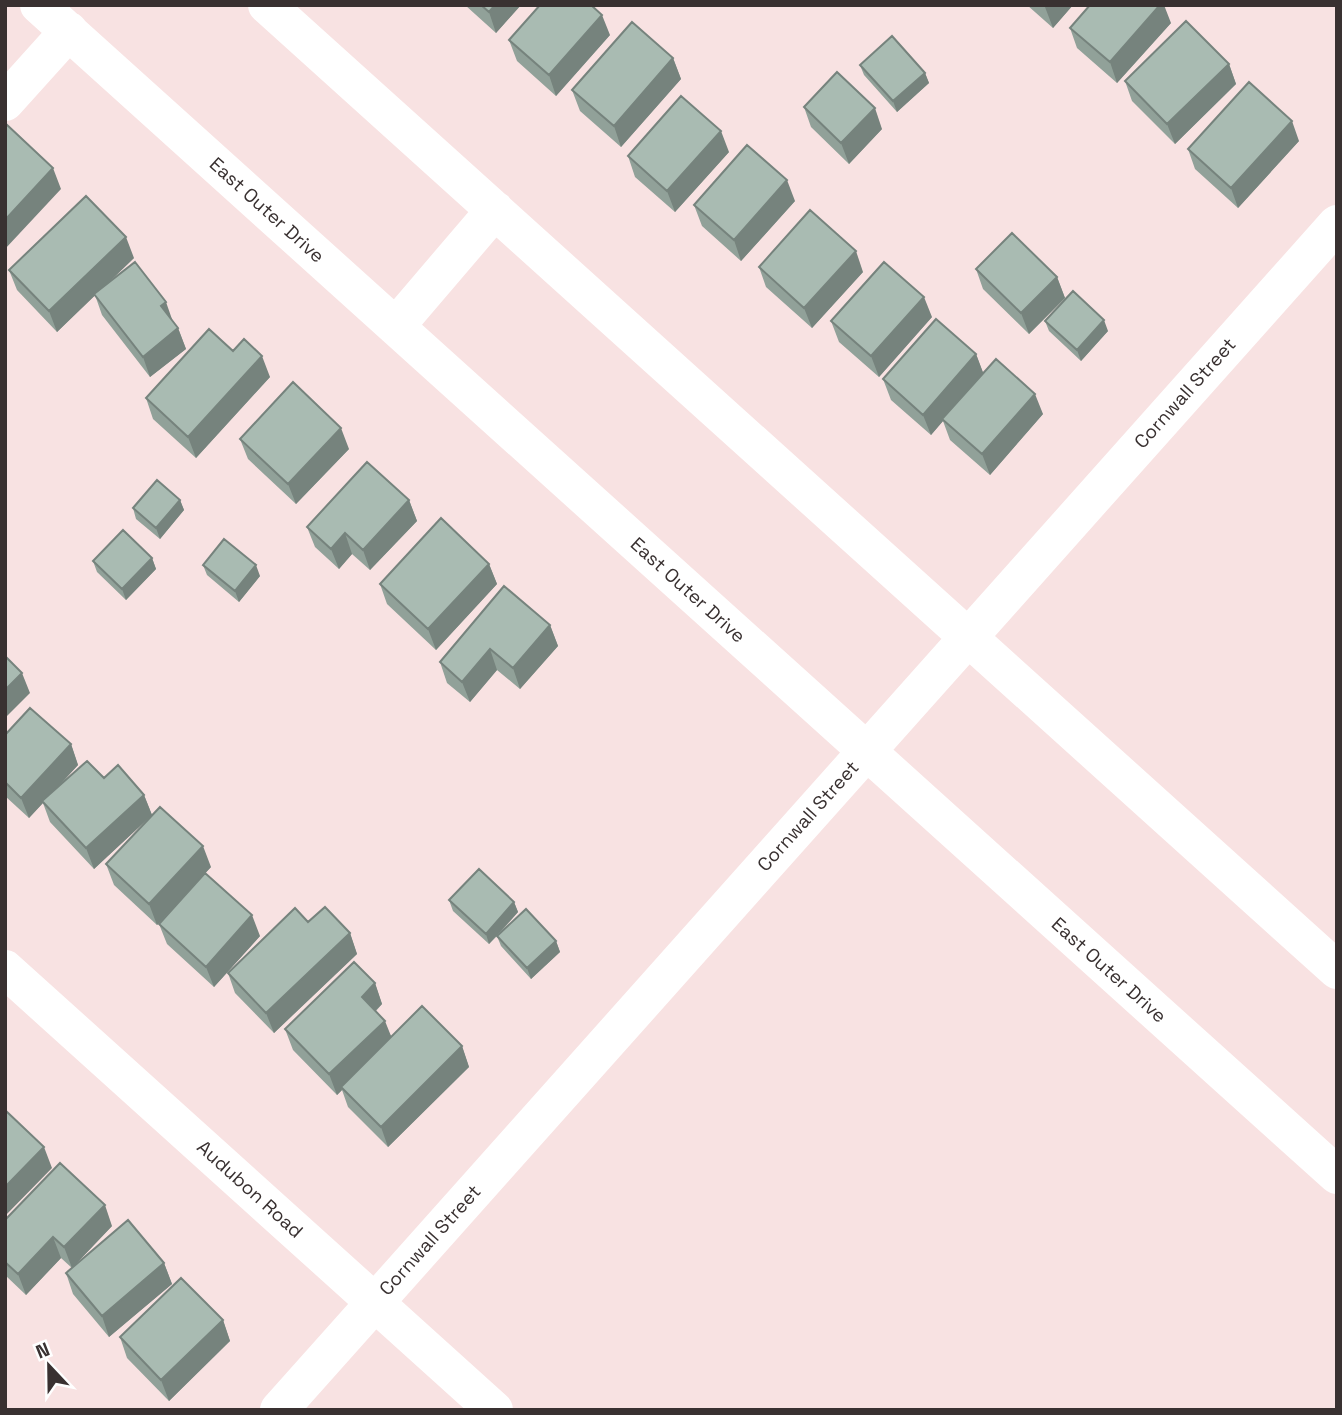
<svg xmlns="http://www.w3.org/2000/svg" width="1342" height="1415" viewBox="0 0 1342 1415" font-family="'Space Grotesk',sans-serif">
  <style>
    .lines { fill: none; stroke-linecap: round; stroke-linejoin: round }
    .minor { stroke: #fff; stroke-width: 38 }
    .wall { fill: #91a199 }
    .shaded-wall { fill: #76837d }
    .building { fill: #a9bbb2; stroke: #76837d; stroke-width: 2 }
    .labels { text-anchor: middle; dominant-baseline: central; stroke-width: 5; stroke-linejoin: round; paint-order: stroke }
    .street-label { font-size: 19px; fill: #393131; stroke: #fff }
  </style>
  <rect width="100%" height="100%" fill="#f8e2e2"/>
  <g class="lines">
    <path class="minor" d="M39 5 1337 1175
      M267 5 1337 970
      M5 102 69 31
      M396 326 495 210
      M5 969 494 1410
      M279 1410 1337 224"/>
  </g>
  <path class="wall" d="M465 5H521L496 33Z
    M1027 5H1073L1053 28Z
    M1171 23 1117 83 1077 48 1070 28Z
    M610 35 556 96 517 61 509 40Z
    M673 58 681 79 621 147 580 111 572 90Z
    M1229 64 1236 84 1175 144 1132 101 1125 81Z
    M860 65 925 73 929 83 897 112 864 75Z
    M804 107 882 129 849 164 811 127Z
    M1299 141 1238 208 1195 169 1188 149Z
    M729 152 675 212 635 177 628 156Z
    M795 201 741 261 702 226 694 205Z
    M134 258 105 286 173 322 178 328 186 349 150 377 102 315 95 295 57 332 17 290 9 270Z
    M759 267 863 272 812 328 766 287Z
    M976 269 1057 277 1065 298 1029 334 983 289Z
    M932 317 879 377 839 342 831 321Z
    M1045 321 1108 331 1081 361 1049 331Z
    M233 351 270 377 196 458 153 419 146 398Z
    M976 354 983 373 1043 414 990 475 950 440 943 421 931 435 891 400 883 379Z
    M240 439 349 449 296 504 248 459Z
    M180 500 184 510 160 539 136 519 133 508Z
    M409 500 417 521 370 570 352 554 339 569 315 547 307 527Z
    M152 558 156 569 126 600 97 572 93 561Z
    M489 564 497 584 436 650 387 604 380 584Z
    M203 565 260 576 239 602 207 575Z
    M550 625 558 646 520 689 497 670 470 702 447 683 440 662Z
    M5 735 71 744 78 765 57 788 104 778 144 795 152 815 94 869 50 822 43 803 29 818 5 796Z
    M106 864 211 867 157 925 114 885Z
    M449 900 514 902 518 912 500 933 556 941 560 952 531 979 501 946 497 936 489 944 453 911Z
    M308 922 350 933 357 954 274 1033 235 993 228 973Z
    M159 924 260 936 214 987 167 944Z
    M375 983 382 1004 376 1011 391 1036 462 1046 469 1067 388 1147 348 1107 342 1090 337 1095 293 1050 285 1029Z
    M5 1220 112 1226 74 1266 164 1263 172 1284 109 1337 73 1294 66 1273 72 1268 61 1258 26 1295 5 1275Z
    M223 1320 230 1341 169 1401 127 1358 120 1337Z"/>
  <path class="shaded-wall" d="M495 5H521L496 33 489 12Z
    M1047 5H1073L1053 28 1045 7Z
    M1160 5H1164L1171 23 1117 83 1110 62Z
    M602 15 610 35 556 96 549 75Z
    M673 58 681 79 621 147 614 126Z
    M1229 64 1236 84 1175 144 1167 124Z
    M925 73 929 83 897 112 893 101Z
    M875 108 882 129 849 164 841 143Z
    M1292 121 1299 141 1238 208 1231 188Z
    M721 131 729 152 675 212 667 191Z
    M53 168 61 189 5 249V220Z
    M787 180 795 201 741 261 734 240Z
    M126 237 134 258 57 332 49 311Z
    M856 251 863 272 812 328 804 308Z
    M1057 277 1065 298 1029 334 1021 313Z
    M924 297 932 317 879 377 871 356Z
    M166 302 173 322 161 306Z
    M1104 320 1108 331 1081 361 1077 350Z
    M178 328 186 349 150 377 143 357Z
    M976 354 984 375 942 419 943 421 931 435 923 415Z
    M262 356 270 377 196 458 188 437Z
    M1035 394 1043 414 990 475 982 454Z
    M341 428 349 449 296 504 288 484Z
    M180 500 184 510 160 539 156 528Z
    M409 500 417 521 370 570 363 550Z
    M345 533 352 554 339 569 331 549Z
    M152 558 156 569 126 600 122 589Z
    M489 564 497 584 436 650 428 629Z
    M256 565 260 576 239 602 235 591Z
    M550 625 558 646 520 689 513 668Z
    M490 649 497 670 470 702 462 682Z
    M22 673 30 693 5 718V690Z
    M71 744 78 765 29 818 21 798Z
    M144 795 152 815 94 869 86 848Z
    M203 846 211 867 157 925 149 904Z
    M514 902 518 912 489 944 486 934Z
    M252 915 260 936 214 987 206 967Z
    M350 933 357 954 274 1033 266 1013Z
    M556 941 560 952 531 979 527 968Z
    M375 983 382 1004 369 1017 362 997Z
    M385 1021 393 1041 341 1087 342 1090 337 1095 329 1074Z
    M462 1046 469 1067 388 1147 381 1127Z
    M44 1147 52 1168 5 1216V1187Z
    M105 1205 112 1226 72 1268 64 1247Z
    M53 1237 61 1258 26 1295 18 1274Z
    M164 1263 172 1284 109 1337 102 1316Z
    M223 1320 230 1341 169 1401 161 1380Z"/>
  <path class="building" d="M481 5H495L489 12Z
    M540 5H591L602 15 549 75 509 40Z
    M1090 5H1160L1110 62 1070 28Z
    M1186 21 1229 64 1167 124 1125 81Z
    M632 22 673 58 614 126 572 90Z
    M892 36 925 73 893 101 860 65Z
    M837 72 875 108 841 143 804 107Z
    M1249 82 1292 121 1231 188 1188 149Z
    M681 96 721 131 667 191 628 156Z
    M5 123 53 168 5 220Z
    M747 145 787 180 734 240 694 205Z
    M86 196 126 237 49 311 9 270Z
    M810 210 856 251 804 308 759 267Z
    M1012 233 1057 277 1021 313 976 269Z
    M135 262 166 302 161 306 178 328 143 357 94 294Z
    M884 262 924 297 871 356 831 321Z
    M1073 291 1104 320 1077 350 1045 321Z
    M936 319 976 354 923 415 883 379Z
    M209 329 233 351 244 339 262 356 188 437 146 398Z
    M996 359 1035 394 982 454 942 419Z
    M293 382 341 428 288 484 240 439Z
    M367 462 409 500 363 550 345 533 331 549 307 527Z
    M157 480 180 500 156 528 133 508Z
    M441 518 489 564 428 629 380 584Z
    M123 530 152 558 122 589 93 561Z
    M224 539 256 565 235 591 203 565Z
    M504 586 550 625 513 668 490 649 462 682 440 662Z
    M5 656 22 673 5 690Z
    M30 708 71 744 21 798 5 782V735Z
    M87 761 104 778 118 765 144 795 86 848 42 801Z
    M160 807 203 846 149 904 106 864Z
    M479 869 514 902 486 934 449 900Z
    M205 873 252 915 206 967 159 924Z
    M325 907 350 933 266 1013 228 973 295 908 308 922Z
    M526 909 556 941 527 968 497 936Z
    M354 962 375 983 362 997 385 1021 329 1074 285 1029Z
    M422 1006 462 1046 381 1127 341 1087Z
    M5 1110 44 1147 5 1187Z
    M60 1163 105 1205 64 1247 53 1237 18 1274 5 1262V1220Z
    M128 1220 164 1263 102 1316 66 1273Z
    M181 1278 223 1320 161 1380 120 1337Z"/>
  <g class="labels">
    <g class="street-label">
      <text transform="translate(267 210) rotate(42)">East Outer Drive</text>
      <text transform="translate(1185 393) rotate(-48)">Cornwall Street</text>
      <text transform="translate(688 590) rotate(42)">East Outer Drive</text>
      <text transform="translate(808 816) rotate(-48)">Cornwall Street</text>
      <text transform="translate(1109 970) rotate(42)">East Outer Drive</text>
      <text transform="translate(250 1189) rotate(42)">Audubon Road</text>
      <text transform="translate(430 1240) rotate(-48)">Cornwall Street</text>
    </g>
  </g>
  <rect width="1342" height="1415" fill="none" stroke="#393131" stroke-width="14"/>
  <g transform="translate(49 1366) rotate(338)" stroke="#ffffff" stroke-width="5" paint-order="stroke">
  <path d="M0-5L12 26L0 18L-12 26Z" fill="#393131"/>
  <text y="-10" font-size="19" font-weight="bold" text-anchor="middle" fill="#393131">N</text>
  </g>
</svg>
